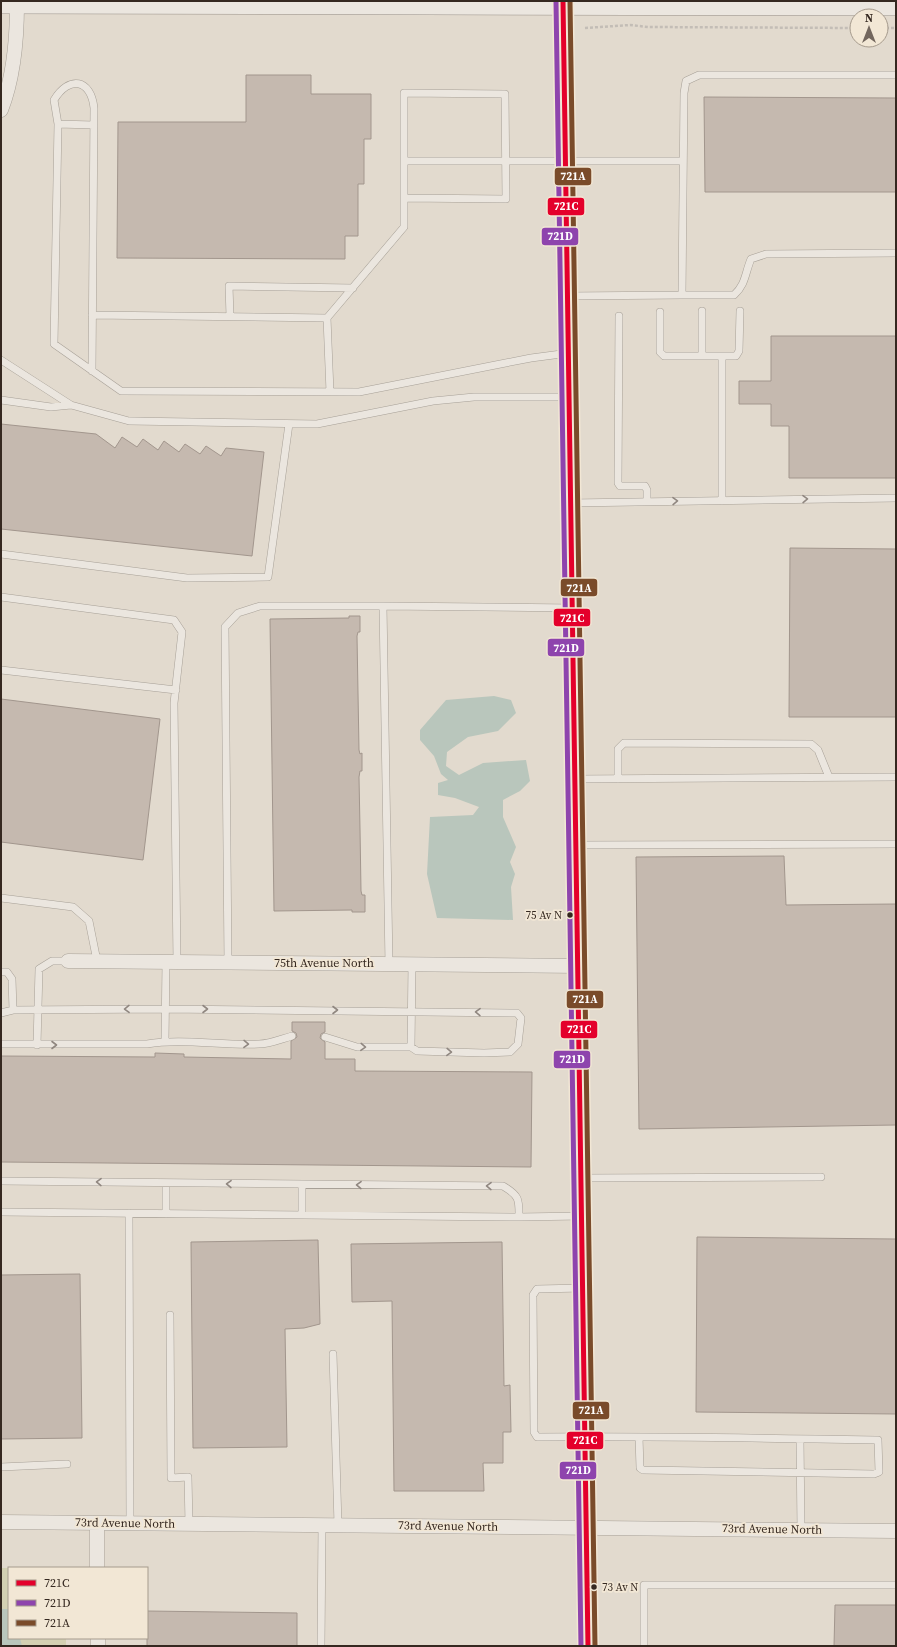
<svg xmlns="http://www.w3.org/2000/svg" width="897" height="1647" viewBox="0 0 897 1647" font-family="'Source Serif 4',serif">
  <style>
    .green { fill: #d3d0b2 }
    .water { fill: #b9c6bc }
    .building { fill: #c5b9af; stroke: #a2968d }
    .lines { fill: none; stroke-linecap: round; stroke-linejoin: round }
    .service-casing { stroke: #a7a097; stroke-width: 8 }
    .minor-casing { stroke: #a7a097; stroke-width: 15 }
    .tertiary-casing { stroke: #a7a097; stroke-width: 18 }
    .secondary-casing { stroke: #978f87; stroke-width: 20 }
    .path { stroke: #c3bdb6; stroke-width: 2.5; stroke-dasharray: 3 2; stroke-linecap: butt }
    .service { stroke: #ebe6df; stroke-width: 7 }
    .minor { stroke: #ebe6df; stroke-width: 14 }
    .tertiary { stroke: #ebe6df; stroke-width: 17 }
    .secondary { stroke: #ebe6df; stroke-width: 19 }
    .bus-1-casing { stroke: #f2e7d5; stroke-width: 8 }
    .bus-2-casing { stroke: #f2e7d5; stroke-width: 8 }
    .bus-3-casing { stroke: #f2e7d5; stroke-width: 8 }
    .bus-1 { stroke: #e4002b; stroke-width: 5 }
    .bus-2 { stroke: #8e44ad; stroke-width: 5 }
    .bus-3 { stroke: #7a4b2a; stroke-width: 5 }
    .oneway { stroke: #908780 }
    .bus-dot { fill: #352820; stroke: #f2e7d5; stroke-width: 1.5 }
    .labels { text-anchor: middle; dominant-baseline: central; stroke-width: 3.5; stroke-linejoin: round; paint-order: stroke }
    .bus-label { font-size: 11px; fill: #352820; stroke: #f2e7d5; text-anchor: end }
    .street-label { font-size: 12px; fill: #352820; stroke: #f2e7d5 }
    .line-badge { stroke: #f2e7d5; stroke-width: 1.5 }
    .badge-label { font-size: 11px; text-anchor: middle; font-weight: bold; fill: #fff }
  </style>
  <rect width="100%" height="100%" fill="#e2dace"/>
  <path class="green" d="M1 1568H65H9V1638H66V1646H1Z"/>
  <path class="water" d="M494 696 511 700 516 713 498 731 468 737 447 752 446 766 459 775 483 763 526 760 530 781 520 791 503 800V817L516 847 510 862 515 874 511 887 513 920 437 918 427 874 430 817 473 815 479 807 455 798 438 795V783L448 780 441 774 434 756 420 740V730L446 700Z
    M1 1609H9V1638H20L22 1646H1Z"/>
  <path class="building" d="M246 75H311V94H371V139H364V184H358V236H345V259L117 258 118 122H246Z
    M704 97 896 98V192H705Z
    M771 336H896V478H789V426H771V404H739V381H771Z
    M1 424 96 434 115 448 122 437 137 447 143 439 158 450 164 441 179 452 185 444 200 454 206 446 221 456 226 448 264 452 252 556 1 529Z
    M790 548 896 549V717H789Z
    M349 616H360V632H358L357 636 359 750 360 754 362 753V771H360L359 777 360 829 361 891 362 895H365V912H352V910L274 911 270 619 349 618Z
    M1 699 160 719 143 860 1 842Z
    M784 856 786 905 896 904V1125L639 1129 636 857Z
    M292 1022H325V1032L321 1034 320 1038 325 1042V1059H355V1071L532 1072 531 1167 1 1162V1056L155 1057V1053L184 1054V1057L291 1059V1041L297 1037 296 1033 292 1031Z
    M697 1237 896 1239V1414L696 1412Z
    M318 1240 320 1324 304 1328 285 1329 287 1447 193 1448 191 1242Z
    M502 1242 504 1386 510 1385 511 1432H503V1463H483L484 1491H394L392 1301 352 1302 351 1244Z
    M80 1274 82 1438 1 1439V1275Z
    M835 1605H896V1646H834Z
    M147 1611 297 1613V1646H147Z"/>
  <g class="lines">
    <defs>
      <path id="service" d="M58 124 93 125
        M404 161H683
        M682 295H734C746 284 745 273 751 259L766 254 896 253
        M568 296 682 295 684 93 686 81 699 75H896
        M702 311V356
        M660 312V352L664 356H722
        M92 315 327 318 330 392
        M230 316 229 286 353 288
        M619 316 618 483 620 486H645L647 490V502
        M327 318 404 227V93L505 94 506 199 404 198
        M1 360 71 405 129 421 317 424 433 401 474 397H570
        M92 371 94 108C91 79 69 75 54 100L58 124 54 344 121 391 359 392 531 358 569 353
        M1 400 51 407 71 405
        M722 501V356H736L739 351 740 311
        M572 503 896 498
        M1 554 187 578 268 577 289 424
        M1 597 174 620 182 632 174 703 177 962
        M1 670 176 690
        M575 779 896 777
        M618 779V749L624 743 811 744 818 750 829 777
        M576 845 896 844
        M1 898 73 907 89 921 97 961
        M228 963 225 627 238 613 260 606H383
        M389 964 383 606 573 608
        M1 972H7L12 979 13 1010 1 1013
        M13 1010 166 1009 517 1013 521 1018 518 1044 510 1052 484 1053 417 1051 411 1047H357L325 1037
        M165 1041 166 962
        M1 1044H147C182 1038 223 1046 259 1044 270 1044 281 1039 292 1036
        M37 1045 39 969 52 961H68
        M411 1047 412 964
        M582 1178 821 1177
        M1 1181 503 1186C520 1196 519 1200 519 1217
        M166 1183V1214
        M302 1184V1215
        M1 1212 519 1217 581 1216
        M129 1213 130 1523
        M583 1288 537 1289 533 1295 534 1432 537 1437C651 1436 764 1438 878 1440L879 1472 874 1474 643 1470 640 1468 639 1437
        M170 1315 171 1478 188 1477 189 1524
        M333 1354 338 1525
        M800 1439 801 1530
        M1 1467 67 1464
        M321 1646 322 1525
        M644 1646V1585H896"/>
      <path id="minor" d="M1 110C14 77 17 40 17 4
        M68 961 579 966
        M1 1522 896 1531
        M97 1523V1568
        M98 1638V1646"/>
      <path id="tertiary" d="M563 5 588 1646"/>
      <path id="secondary" d="M1 4 896 6"/>
    </defs>
    <use href="#service" class="service-casing"/>
    <use href="#minor" class="minor-casing"/>
    <use href="#tertiary" class="tertiary-casing"/>
    <use href="#secondary" class="secondary-casing"/>
    <path class="path" d="M585 28 630 25 648 27 857 28
      M881 28H896"/>
    <use href="#service" class="service"/>
    <use href="#minor" class="minor"/>
    <use href="#tertiary" class="tertiary"/>
    <use href="#secondary" class="secondary"/>
    <defs>
      <path id="bus-1" d="M563 1 588 1646"/>
      <path id="bus-2" d="M556 1 581 1646"/>
      <path id="bus-3" d="M570 1 595 1646"/>
    </defs>
    <use href="#bus-1" class="bus-1-casing"/>
    <use href="#bus-2" class="bus-2-casing"/>
    <use href="#bus-3" class="bus-3-casing"/>
    <use href="#bus-1" class="bus-1"/>
    <use href="#bus-2" class="bus-2"/>
    <use href="#bus-3" class="bus-3"/>
  </g>
  <defs><path id="oneway-chevron" d="M-2-3.5L2.5 0L-2 3.5" fill="none" stroke-width="1.6" stroke-linecap="round" stroke-linejoin="round"/></defs>
  <g class="oneway">
    <use href="#oneway-chevron" transform="translate(805 499) rotate(-1)"/>
    <use href="#oneway-chevron" transform="translate(675 501) rotate(-1)"/>
    <use href="#oneway-chevron" transform="translate(127 1009) rotate(179)"/>
    <use href="#oneway-chevron" transform="translate(205 1009)"/>
    <use href="#oneway-chevron" transform="translate(335 1010)"/>
    <use href="#oneway-chevron" transform="translate(478 1012) rotate(-179)"/>
    <use href="#oneway-chevron" transform="translate(246 1044) rotate(1)"/>
    <use href="#oneway-chevron" transform="translate(54 1045)"/>
    <use href="#oneway-chevron" transform="translate(363 1047) rotate(3)"/>
    <use href="#oneway-chevron" transform="translate(449 1052) rotate(2)"/>
    <use href="#oneway-chevron" transform="translate(99 1182) rotate(-179)"/>
    <use href="#oneway-chevron" transform="translate(229 1184) rotate(-179)"/>
    <use href="#oneway-chevron" transform="translate(359 1185) rotate(-179)"/>
    <use href="#oneway-chevron" transform="translate(489 1186) rotate(-179)"/>
  </g>
  <g class="bus-dot">
    <circle cx="570" cy="915" r="3.5"/>
    <circle cx="594" cy="1587" r="3.5"/>
  </g>
  <g class="labels">
    <g class="bus-label">
      <text x="562" y="915">75 Av N</text>
      <text x="602" y="1587" text-anchor="start">73 Av N</text>
    </g>
    <g class="street-label">
      <text x="324" y="963">75th Avenue North</text>
      <text transform="translate(125 1523) rotate(1)">73rd Avenue North</text>
      <text transform="translate(448 1526) rotate(1)">73rd Avenue North</text>
      <text transform="translate(772 1529) rotate(1)">73rd Avenue North</text>
    </g>
  </g>
  <g class="line-badge">
    <rect x="554" y="167" width="38" height="19" rx="4" fill="#7a4b2a"/>
    <rect x="547" y="197" width="38" height="19" rx="4" fill="#e4002b"/>
    <rect x="541" y="227" width="38" height="19" rx="4" fill="#8e44ad"/>
    <rect x="560" y="578" width="38" height="19" rx="4" fill="#7a4b2a"/>
    <rect x="553" y="608" width="38" height="19" rx="4" fill="#e4002b"/>
    <rect x="547" y="638" width="38" height="19" rx="4" fill="#8e44ad"/>
    <rect x="566" y="990" width="38" height="19" rx="4" fill="#7a4b2a"/>
    <rect x="560" y="1020" width="38" height="19" rx="4" fill="#e4002b"/>
    <rect x="553" y="1050" width="38" height="19" rx="4" fill="#8e44ad"/>
    <rect x="572" y="1401" width="38" height="19" rx="4" fill="#7a4b2a"/>
    <rect x="566" y="1431" width="38" height="19" rx="4" fill="#e4002b"/>
    <rect x="559" y="1461" width="38" height="19" rx="4" fill="#8e44ad"/>
  </g>
  <g class="badge-label">
    <text x="573" y="180">721A</text>
    <text x="566" y="210">721C</text>
    <text x="560" y="240">721D</text>
    <text x="579" y="592">721A</text>
    <text x="572" y="622">721C</text>
    <text x="566" y="652">721D</text>
    <text x="585" y="1003">721A</text>
    <text x="579" y="1033">721C</text>
    <text x="572" y="1063">721D</text>
    <text x="591" y="1414">721A</text>
    <text x="585" y="1444">721C</text>
    <text x="578" y="1474">721D</text>
  </g>
  <rect width="897" height="1647" fill="none" stroke="#352820" stroke-width="4"/>
  <rect x="8" y="1567" width="140" height="72" fill="#f2e7d5" stroke="#a69b8d"/>
  <rect x="16" y="1580" width="20" height="6" fill="#e4002b" stroke="#a69b8d"/>
  <text x="44" y="1587" font-size="12" fill="#352820">721C</text>
  <rect x="16" y="1600" width="20" height="6" fill="#8e44ad" stroke="#a69b8d"/>
  <text x="44" y="1607" font-size="12" fill="#352820">721D</text>
  <rect x="16" y="1620" width="20" height="6" fill="#7a4b2a" stroke="#a69b8d"/>
  <text x="44" y="1627" font-size="12" fill="#352820">721A</text>
  <g transform="translate(869 28)"><circle r="19" fill="#f2e7d5" stroke="#a69b8d"/>
  <path d="M0-3L7 15L0 10L-7 15Z" fill="#72665d"/>
  <text y="-6" font-size="11" font-weight="bold" text-anchor="middle" fill="#352820">N</text>
  </g>
</svg>
